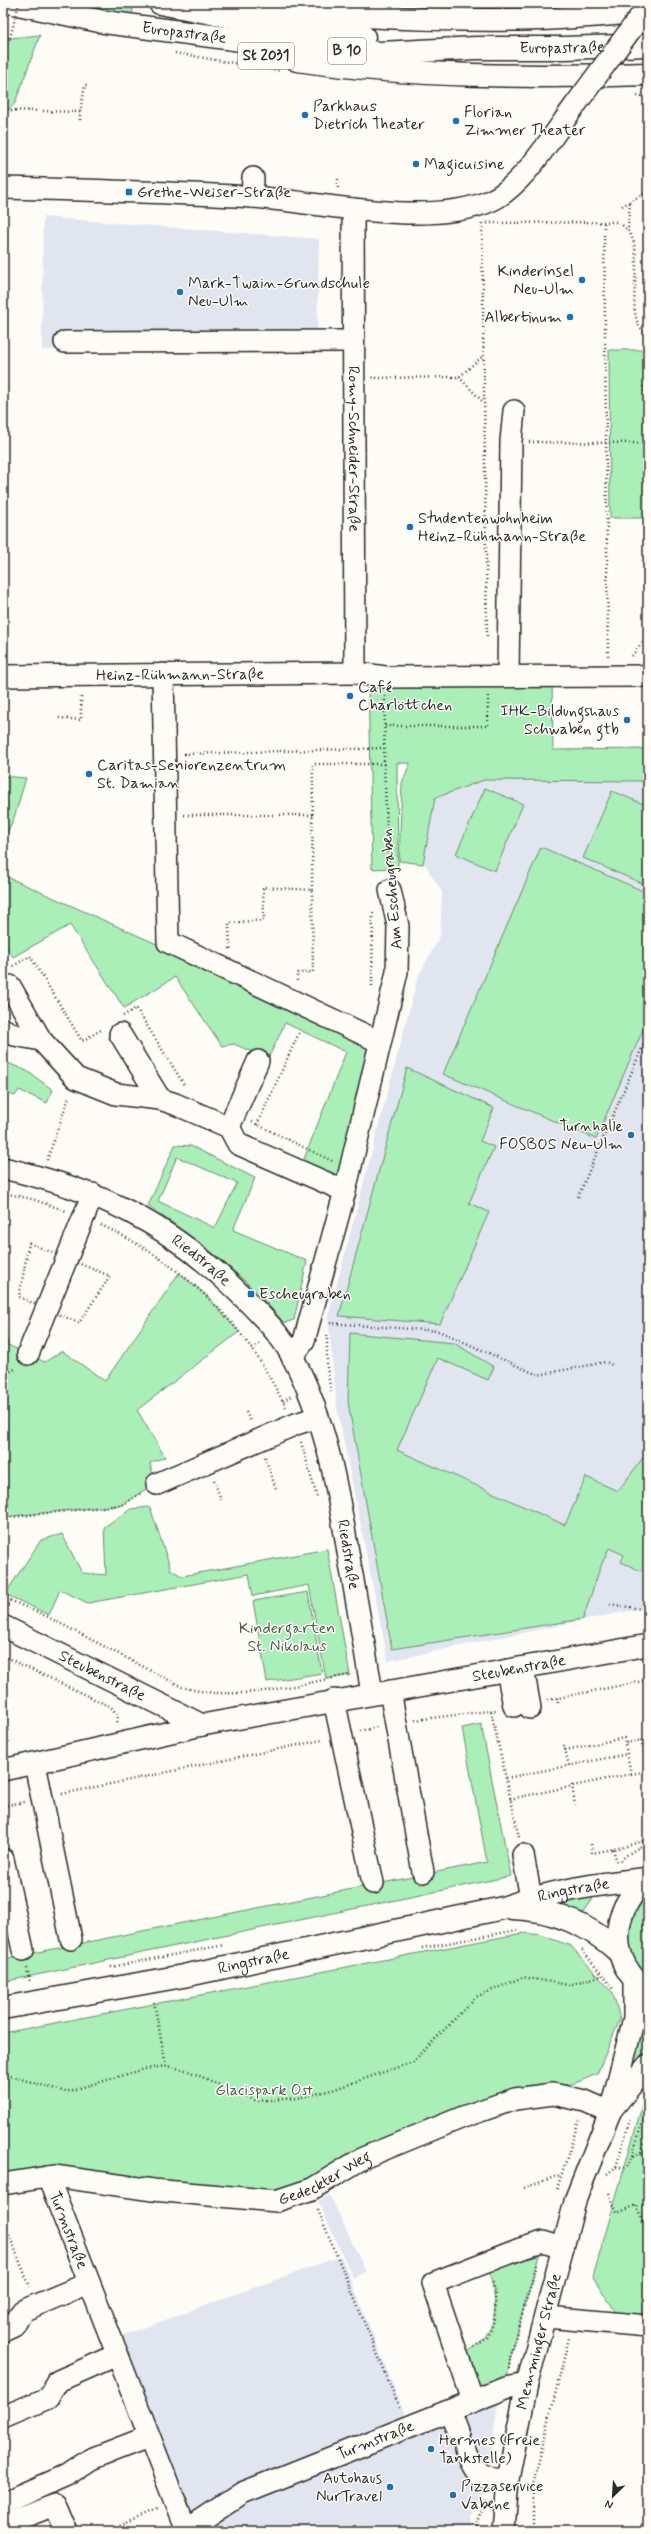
<svg xmlns="http://www.w3.org/2000/svg" width="651" height="2534" viewBox="0 0 651 2534" font-family="Mynerve,sans-serif">
  <style>
    .built { fill: #e1e5f0 }
    .green { fill: #aaeeb8; stroke: #6a8c72; fill-rule: evenodd }
    .lines { fill: none; stroke-linecap: round; stroke-linejoin: round }
    .minor-casing { stroke: #2b2b2b; stroke-width: 24 }
    .major-casing { stroke: #2b2b2b; stroke-width: 25 }
    .path { stroke: #2b2b2b; stroke-width: 2.5; stroke-dasharray: 1 3; stroke-linecap: butt }
    .minor { stroke: #fdfcf7; stroke-width: 21 }
    .major { stroke: #fdfcf7; stroke-width: 22 }
    .minor-bridge-casing { stroke: #2b2b2b; stroke-width: 24; stroke-linecap: butt }
    .path-bridge { stroke: #2b2b2b; stroke-width: 2.5; stroke-dasharray: 1 3; stroke-linecap: butt }
    .minor-bridge { stroke: #fdfcf7; stroke-width: 21 }
    .poi-dot { fill: #1f6fb2; stroke: #fdfcf7; stroke-width: 1.5 }
    .labels { text-anchor: middle; dominant-baseline: central; stroke-width: 3; stroke-linejoin: round; paint-order: stroke }
    .shield { fill: #fdfcf7; stroke: #6a6a68; stroke-width: 1 }
    .shield-label { font-size: 15px; font-weight: bold; fill: #2b2b2b }
    .street-label { font-size: 16px; fill: #2b2b2b; stroke: #fdfcf7 }
    .poi-label { font-size: 16px; fill: #2b2b2b; stroke: #fdfcf7; text-anchor: start }
    .park-label { font-size: 16px; fill: #4b5c4e; stroke: #fdfcf7 }
  </style>
  <rect width="100%" height="100%" fill="#fdfcf7"/>
  <filter id="ink" filterUnits="userSpaceOnUse"><feTurbulence type="fractalNoise" baseFrequency=".025" numOctaves="2"/><feDisplacementMap in="SourceGraphic" scale="8" xChannelSelector="R" yChannelSelector="G"/><feConvolveMatrix kernelMatrix="1 2 1 2 8 2 1 2 1" color-interpolation-filters="sRGB"/></filter>
  <g filter="url(#ink)">
    <path class="built" d="M43 217 319 239 317 345 42 350Z
      M648 779V1607L388 1661 337 1408 328 1317 418 977 440 936 442 892 416 850 427 780Z
      M330 2195 366 2272 353 2278 318 2201Z
      M341 2256 414 2437 498 2403 486 2490 471 2518V2531H194L118 2337Z"/>
    <path class="green" d="M62 3H104L133 9 132 16Z
      M422 3H497L421 6Z
      M3 35 10 38 40 35 15 103 10 109 3 110Z
      M609 350H648V518H610Z
      M552 677 553 750 648 749V781L484 780 435 798 423 864 399 861 402 783 410 763H397L398 868 372 869 368 680Z
      M3 776 26 778 15 815 3 843Z
      M485 788 523 804 495 871 456 854Z
      M612 791 648 806V886L583 858Z
      M541 847 648 893V1018L596 1139 443 1074Z
      M3 875 328 1021 370 1049 339 1179 302 1164 346 1052 285 1023 268 1059 234 1044 222 1046 175 977 124 1008 70 925 13 957 3 943Z
      M3 1061 27 1071 53 1090 47 1103 19 1090 15 1096 3 1092Z
      M407 1068 494 1108 480 1141 494 1147 469 1203 489 1212 440 1324 339 1316Z
      M175 1145 191 1146 255 1178 233 1230 307 1261 294 1320 284 1323C244 1274 200 1242 148 1206ZM177 1157 237 1183 215 1228 158 1201Z
      M179 1273 207 1296 239 1332 137 1410 165 1457 150 1463 155 1483 122 1505 3 1517V1330L5 1331 8 1345 45 1362 62 1351 105 1381Z
      M350 1333 454 1343 494 1367 488 1380 438 1358 397 1450 565 1525 586 1477 618 1491 648 1451V1558L641 1571 621 1562 624 1555 609 1548 600 1568 583 1619 392 1649 348 1402Z
      M150 1507 171 1570 182 1576 327 1549 350 1675 326 1679 309 1585 253 1596 249 1574 88 1603 60 1590 49 1615 5 1594 41 1540 62 1534 82 1573 106 1575 104 1527 131 1509Z
      M308 1592 322 1673 267 1682 253 1601Z
      M481 1724 511 1876 3 1982V1959L487 1862 462 1728Z
      M648 1887V1985L630 1965 626 1920Z
      M598 1889 584 1913 539 1900Z
      M523 1933 541 1935 571 1946 613 1993 620 2019 597 2074 573 2084 505 2092 275 2197 3 2180V2033Z
      M640 2023 648 2026V2047L629 2071Z
      M648 2091V2318L617 2314 593 2277 646 2092Z
      M543 2242 511 2352 506 2388 473 2401 458 2357C502 2336 500 2304 486 2262Z"/>
    <g class="lines">
      <defs>
        <g id="minor">
          <path d="M3 188C86 190 169 192 252 197 320 202 427 228 490 201 523 187 554 133 576 104"/>
          <path d="M252 197 253 178"/>
          <path id="s1" d="M353 209 355 667 357 673 385 677 648 676"/>
          <path d="M65 342 353 341"/>
          <path d="M163 674 168 942 380 1042"/>
          <path id="s2" d="M3 676 357 673"/>
          <path d="M508 676 511 441 514 411"/>
          <path d="M10 986 41 1040"/>
          <path d="M3 1029 14 1035 41 1040 76 1078 116 1094 160 1099 175 1104 229 1127 238 1144 345 1191"/>
          <path d="M120 1034 160 1099"/>
          <path d="M229 1127 258 1061"/>
          <path id="s3" d="M3 1168C100 1190 168 1223 239 1293 258 1312 281 1334 293 1358 326 1420 338 1490 349 1558 357 1603 365 1648 372 1694"/>
          <path d="M28 1354 93 1194"/>
          <path d="M292 1357 304 1341 345 1191 397 972 398 926 390 890"/>
          <path d="M157 1484 296 1424 318 1417"/>
          <path id="s4" d="M3 1626 202 1725"/>
          <path d="M523 1668 530 1708"/>
          <path d="M507 1670 514 1706"/>
          <path d="M390 1691 423 1872"/>
          <path d="M334 1700 373 1883"/>
          <path d="M35 1764 71 1939"/>
          <path id="s5" d="M3 1770 202 1725 648 1645"/>
          <path d="M523 1855 531 1898"/>
          <path d="M3 1859 23 1950"/>
          <path d="M611 2110 648 2065"/>
          <path id="s6" d="M48 2177 186 2530"/>
          <path id="s7" d="M3 2184 54 2176 153 2190 276 2201 312 2189 363 2158 463 2117 515 2099 553 2094 585 2101 610 2112"/>
          <path d="M546 2317 648 2326"/>
          <path d="M3 2331 14 2326 22 2311 89 2283"/>
          <path d="M473 2401 433 2283 520 2249 543 2242 563 2248"/>
          <path d="M450 2411 458 2432"/>
          <path d="M3 2417 48 2398 58 2381 117 2355"/>
          <path d="M465 2449C475 2475 480 2481 508 2479"/>
          <path d="M3 2503 67 2475 91 2459 148 2437"/>
          <path d="M3 2520 10 2522 55 2505 66 2531"/>
          <path id="s8" d="M185 2531 242 2493 506 2388 527 2384"/>
          <path id="s9" d="M504 2531 508 2479 527 2384 576 2198 610 2112 634 2018V1981"/>
        </g>
        <g id="major">
          <path id="s10" d="M13 3 104 22 295 47 381 53 476 48H565L648 45"/>
          <path d="M160 3 305 31 364 37"/>
          <path d="M208 3C318 15 429 22 540 19 576 18 612 14 648 11"/>
          <path d="M297 60C414 77 531 78 648 74"/>
          <path d="M648 1877C610 1912 606 1959 648 1992"/>
          <path d="M512 1908C552 1909 590 1925 619 1952"/>
          <path id="s11" d="M3 2008 183 1976 503 1908C550 1891 597 1884 646 1879"/>
        </g>
      </defs>
      <use href="#minor" class="minor-casing"/>
      <use href="#major" class="major-casing"/>
      <path class="path" d="M3 50 10 38
        M175 53 281 71
        M637 96H648
        M3 110 80 112V120
        M80 112 85 85H87
        M338 188V177
        M622 206 647 192
        M482 223 487 638
        M487 223 616 222C651 236 627 292 637 321 639 327 644 332 648 336
        M604 223 608 656
        M628 228 630 202
        M648 375 643 387 648 398
        M459 377 483 402
        M372 378 459 377 483 356
        M529 442 643 443 648 437
        M632 656 648 634
        M385 696 384 764 389 871
        M59 718 81 720V695
        M385 726H488V695
        M184 754 384 748
        M184 815H313
        M312 890 313 764H384
        M230 949 229 923 264 920 263 887 312 890 313 972 297 973V982
        M13 966 30 956 82 1041 101 1030
        M372 986 373 911
        M123 1016 136 1008 185 1086
        M252 1122 332 1161
        M257 1125 299 1033
        M47 1160 69 1097
        M3 1193 32 1199 66 1211
        M578 1197 648 1034
        M101 1225C160 1252 214 1295 252 1349 265 1367 275 1388 286 1407
        M29 1243 110 1276 79 1323 19 1297Z
        M330 1323 439 1331 538 1375 606 1362 614 1366
        M327 1335V1367L331 1392
        M252 1349 260 1343
        M3 1375 15 1369
        M283 1401 291 1396
        M246 1412 251 1423
        M301 1442 317 1497
        M265 1457 276 1489
        M214 1480 221 1500
        M3 1518 122 1505 141 1493
        M3 1597 48 1617 182 1687C239 1703 292 1685 349 1675
        M610 1604 648 1610
        M3 1656 111 1707 118 1716 117 1724
        M557 1698 558 1703
        M548 1700 648 1680
        M491 1711 519 1837
        M415 1720 496 1710
        M360 1731 377 1727
        M641 1740 648 1770
        M564 1745 569 1766
        M565 1750 624 1738 625 1743
        M631 1774 648 1771
        M506 1778 627 1754
        M572 1785 575 1805
        M62 1794 322 1740
        M510 1799 631 1774 625 1743 648 1739
        M3 1806 24 1802
        M591 1844 592 1853 624 1847 648 1839
        M613 1849 617 1862
        M621 1861 625 1856 648 1842
        M422 1948 517 1930
        M582 1950 614 1990
        M111 1967 224 1945
        M27 1968 30 1982
        M154 2002 166 2066
        M3 2074 66 2092 145 2069 166 2066 186 2070 257 2101 297 2098 332 2090 413 2062 476 1997 523 1977 568 1985 601 1976
        M641 2152 648 2136
        M632 2156 648 2104
        M616 2167H627L632 2156 648 2151
        M607 2174 616 2167 630 2119
        M524 2188 560 2175
        M557 2189 579 2120
        M609 2193 617 2213 637 2205 648 2235
        M318 2210 400 2409
        M3 2220 30 2287
        M474 2347C478 2344 484 2341 487 2338 497 2323 497 2296 492 2280
        M509 2369 511 2352 537 2264
        M104 2531 157 2509
        M477 2531V2521L486 2500
        M533 2531V2485L569 2338"/>
      <use href="#minor" class="minor"/>
      <use href="#major" class="major"/>
      <defs>
        <path id="minor-bridge" d="M576 104 648 6"/>
      </defs>
      <use href="#minor-bridge" class="minor-bridge-casing"/>
      <path class="path-bridge" d="M10 38 19 3"/>
      <use href="#minor-bridge" class="minor-bridge"/>
    </g>
  </g>
  <g class="poi-dot">
    <circle cx="305" cy="115" r="4"/>
    <circle cx="456" cy="121" r="4"/>
    <circle cx="416" cy="164" r="4"/>
    <rect x="125" y="188" width="8" height="8" rx="2"/>
    <circle cx="582" cy="280" r="4"/>
    <circle cx="180" cy="292" r="4"/>
    <circle cx="570" cy="317" r="4"/>
    <circle cx="410" cy="527" r="4"/>
    <circle cx="350" cy="696" r="4"/>
    <circle cx="627" cy="720" r="4"/>
    <circle cx="89" cy="774" r="4"/>
    <circle cx="631" cy="1135" r="4"/>
    <rect x="247" y="1290" width="8" height="8" rx="2"/>
    <circle cx="431" cy="2449" r="4"/>
    <circle cx="390" cy="2487" r="4"/>
    <circle cx="453" cy="2495" r="4"/>
  </g>
  <g class="labels">
    <g class="shield">
      <rect x="328" y="38" width="38" height="26" rx="3"/>
      <rect x="238" y="43" width="56" height="26" rx="3"/>
    </g>
    <g class="shield-label">
      <text x="347" y="51">B 10</text>
      <text x="266" y="56">St 2031</text>
    </g>
    <g class="street-label">
      <text stroke="none"><textPath href="#s10" startOffset="174">Europastraße</textPath></text>
      <text stroke="none"><textPath href="#s10" startOffset="553">Europastraße</textPath></text>
      <text stroke="none"><textPath href="#s1" startOffset="240">Romy-Schneider-Straße</textPath></text>
      <text stroke="none"><textPath href="#s2" startOffset="177">Heinz-Rühmann-Straße</textPath></text>
      <text transform="translate(392 889) rotate(-95)">Am Escheugraben</text>
      <text stroke="none"><textPath href="#s3" startOffset="221">Riedstraße</textPath></text>
      <text stroke="none"><textPath href="#s3" startOffset="561">Riedstraße</textPath></text>
      <text stroke="none"><textPath href="#s5" startOffset="526">Steubenstraße</textPath></text>
      <text stroke="none"><textPath href="#s4" startOffset="111">Steubenstraße</textPath></text>
      <text stroke="none"><textPath href="#s11" startOffset="583">Ringstraße</textPath></text>
      <text stroke="none"><textPath href="#s11" startOffset="255">Ringstraße</textPath></text>
      <text stroke="none"><textPath href="#s7" startOffset="329">Gedeckter Weg</textPath></text>
      <text stroke="none"><textPath href="#s6" startOffset="57">Turmstraße</textPath></text>
      <text stroke="none"><textPath href="#s9" startOffset="193">Memminger Straße</textPath></text>
      <text stroke="none"><textPath href="#s8" startOffset="212">Turmstraße</textPath></text>
    </g>
    <g class="poi-label">
      <text x="313" y="106">Parkhaus<tspan x="313" dy="18">Dietrich Theater</tspan></text>
      <text x="464" y="112">Florian<tspan x="464" dy="18">Zimmer Theater</tspan></text>
      <text x="424" y="164">Magicuisine</text>
      <text x="137" y="192">Grethe-Weiser-Straße</text>
      <text x="574" y="271" text-anchor="end">Kinderinsel<tspan x="574" dy="18">Neu-Ulm</tspan></text>
      <text x="188" y="283">Mark-Twain-Grundschule<tspan x="188" dy="18">Neu-Ulm</tspan></text>
      <text x="562" y="317" text-anchor="end">Albertinum</text>
      <text x="418" y="518">Studentenwohnheim<tspan x="418" dy="18">Heinz-Rühmann-Straße</tspan></text>
      <text x="358" y="687">Café<tspan x="358" dy="18">Charlöttchen</tspan></text>
      <text x="619" y="711" text-anchor="end">IHK-Bildungshaus<tspan x="619" dy="18">Schwaben gtb</tspan></text>
      <text x="97" y="765">Caritas-Seniorenzentrum<tspan x="97" dy="18">St. Damian</tspan></text>
      <text x="623" y="1126" text-anchor="end">Turnhalle<tspan x="623" dy="18">FOSBOS Neu-Ulm</tspan></text>
      <text x="259" y="1294">Escheugraben</text>
      <text x="439" y="2440">Hermes (Freie<tspan x="439" dy="18">Tankstelle)</tspan></text>
      <text x="382" y="2478" text-anchor="end">Autohaus<tspan x="382" dy="18">NurTravel</tspan></text>
      <text x="461" y="2486">Pizzaservice<tspan x="461" dy="18">Vabene</tspan></text>
    </g>
    <g class="park-label">
      <text x="287" y="1628">Kindergarten<tspan x="287" dy="18">St. Nikolaus</tspan></text>
      <text x="264" y="2090">Glacispark Ost</text>
    </g>
  </g>
  <rect width="651" height="2534" fill="none" stroke="#fdfcf7" stroke-width="16"/>
  <rect x="8" y="8" width="635" height="2518" fill="none" stroke="#2b2b2b" stroke-width="1.5" filter="url(#ink)"/>
  <g transform="translate(613 2496) rotate(205)" stroke="#fdfcf7" stroke-width="3" paint-order="stroke">
  <path d="M0-3L7 15L0 10L-7 15Z" fill="#2b2b2b"/>
  <text y="-6" font-size="11" font-weight="bold" text-anchor="middle" fill="#2b2b2b">N</text>
  </g>
</svg>
